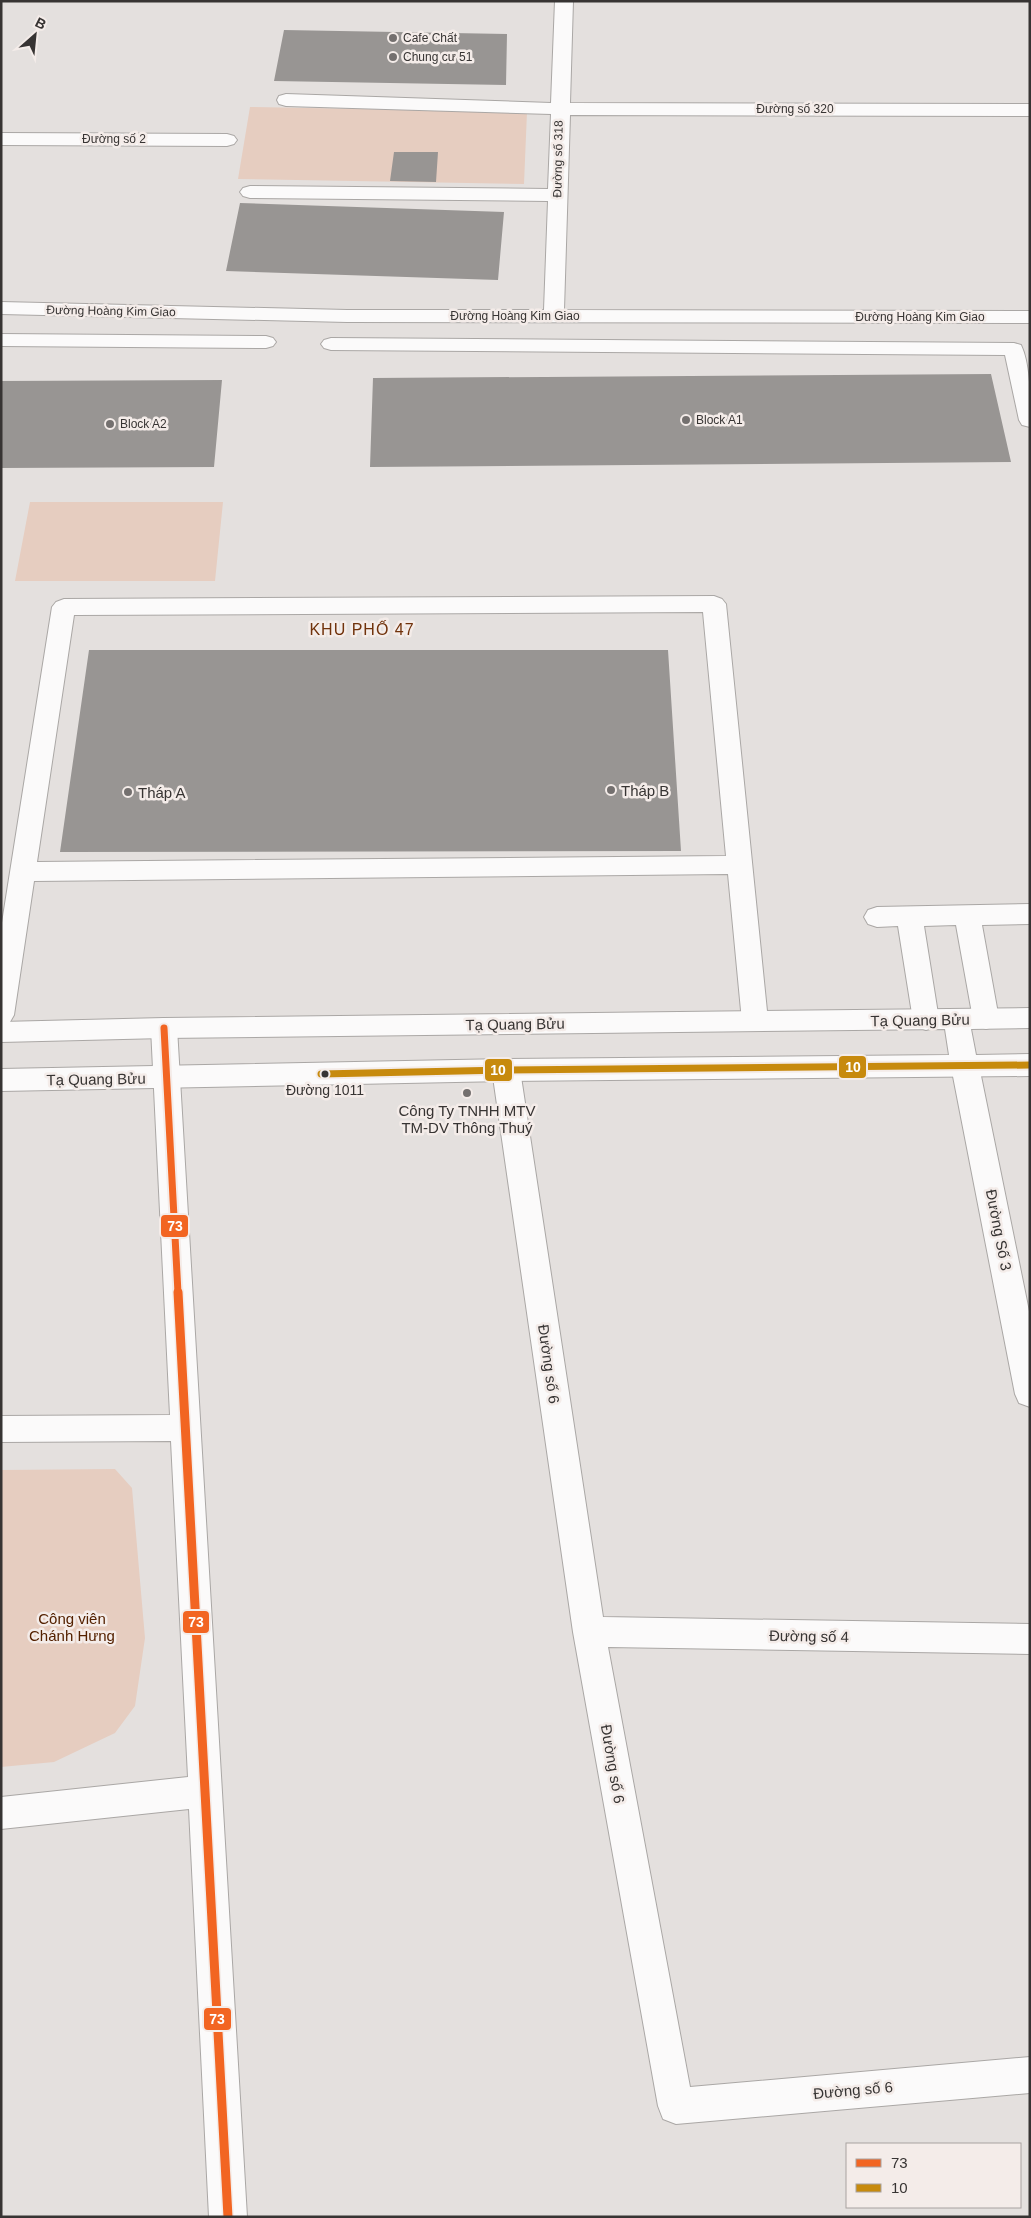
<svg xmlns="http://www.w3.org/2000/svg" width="1031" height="2218" viewBox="0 0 1031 2218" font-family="Helvetica,sans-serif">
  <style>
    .green { fill: #e6cdc0 }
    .building { fill: #989593 }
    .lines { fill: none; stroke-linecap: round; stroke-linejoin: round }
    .lane-casing { stroke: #aaa7a5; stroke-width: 2 }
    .street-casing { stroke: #aaa7a5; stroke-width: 2 }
    .secondary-casing { stroke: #aaa7a5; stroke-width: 2 }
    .lane { fill: #fbfafa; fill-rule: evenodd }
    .street { fill: #fbfafa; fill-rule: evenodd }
    .secondary { fill: #fbfafa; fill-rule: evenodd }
    .bus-1-far1-casing { stroke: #f4ece9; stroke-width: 11 }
    .bus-1-casing { stroke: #f4ece9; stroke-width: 12 }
    .bus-2-casing { stroke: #f4ece9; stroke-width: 11 }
    .bus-1-far1 { stroke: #f26522; stroke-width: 7 }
    .bus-1 { stroke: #f26522; stroke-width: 9 }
    .bus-2 { stroke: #c78a0d; stroke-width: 7 }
    .poi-dot { fill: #74706f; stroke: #f4ece9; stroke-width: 2 }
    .bus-dot { fill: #373433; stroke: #f4ece9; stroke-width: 2 }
    .labels { text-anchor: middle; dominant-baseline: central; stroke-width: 5; stroke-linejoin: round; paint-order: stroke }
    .far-poi-label { font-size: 12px; fill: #373433; stroke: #f4ece9; text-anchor: start }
    .far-street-label { font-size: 12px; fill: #373433; stroke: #f4ece9 }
    .bus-label { font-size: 14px; fill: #373433; stroke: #f4ece9 }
    .poi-label { font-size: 15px; fill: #373433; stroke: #f4ece9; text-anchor: start }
    .street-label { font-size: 15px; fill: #373433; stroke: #f4ece9 }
    .park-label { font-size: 15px; fill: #542100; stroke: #f4ece9 }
    .neighbourhood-label { font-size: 16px; letter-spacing: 1px; fill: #70320b; stroke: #f4ece9 }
    .line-badge { stroke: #f4ece9; stroke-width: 2 }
    .badge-label { font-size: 14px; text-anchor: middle; font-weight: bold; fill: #fff }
  </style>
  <rect width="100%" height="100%" fill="#e4e0de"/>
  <path class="green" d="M250 107 527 112 524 184 238 179Z
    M30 502H223L215 581H15Z
    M115 1469 132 1488 145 1638 135 1706 115 1733 54 1762 1 1767V1470Z"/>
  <path class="building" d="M284 30 507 34 506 85 274 81Z
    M394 152H438L436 182 390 181Z
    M240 203 504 212 498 280 226 271Z
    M991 374 1011 462 370 467 373 378Z
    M222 380 214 467 1 468V381Z
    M89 650H668L681 851 60 852Z"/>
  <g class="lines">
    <defs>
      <path id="lane" d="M1 334 266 336 273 338 276 342 273 346 266 348 1 346Z
        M331 338 1014 343 1021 345C1031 366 1030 402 1030 427L1022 425 1019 420 1005 355 331 350 324 348 321 344 324 340Z
        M714 596 722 599 726 604 768 1021 764 1028 755 1031 746 1028 742 1021 728 874 34 881 14 1015 10 1022 1 1025V929L52 607 56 602 64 599ZM703 612 726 856 37 862 74 615Z
        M1030 904V924L982 925 999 1019 995 1026 986 1029 977 1026 973 1019 956 925 924 926 939 1020 935 1027 926 1030 917 1027 913 1020 898 926 877 927 868 924 864 917 868 910 877 907Z"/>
      <path id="street" d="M555 1H573L570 103 1030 104V116L570 115 564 310 1030 311V323L347 322 1 314V302L347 310H544L548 201 250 198 243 196 240 192 243 188 250 186 548 189 551 114 286 106 279 104 277 100 279 96 286 94 551 103Z
        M1 133 227 134 234 136 237 140 234 144 227 146 1 145Z
        M164 1018 173 1021 177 1028 247 2217H209L189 1809 1 1829V1797L188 1777 171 1441 1 1442V1416L170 1415 151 1028 155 1021Z
        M965 1055 975 1058 979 1066 1030 1316V1407L1019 1403 1015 1394 951 1066 955 1058Z
        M506 1059 516 1062 520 1070 603 1617 1030 1624V1654L608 1647 690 2087 1030 2057V2093L676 2124 663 2119 658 2106 573 1632 492 1070 496 1062Z"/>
      <path id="secondary" d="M1030 1008V1028L971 1029 976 1055 1030 1054V1076L506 1081 1 1091V1069L506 1059 949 1055 945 1029 164 1038 1 1042V1022L164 1018Z"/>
    </defs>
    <use href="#lane" class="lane-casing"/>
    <use href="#street" class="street-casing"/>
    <use href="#secondary" class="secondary-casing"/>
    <use href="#lane" class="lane"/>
    <use href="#street" class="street"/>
    <use href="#secondary" class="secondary"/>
    <defs>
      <path id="bus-1-far1" d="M164 1028 178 1293"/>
      <path id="bus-1" d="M178 1292 228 2217"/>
      <path id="bus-2" d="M321 1074 506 1070 1030 1065"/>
    </defs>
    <use href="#bus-1-far1" class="bus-1-far1-casing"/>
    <use href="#bus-1" class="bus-1-casing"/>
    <use href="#bus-2" class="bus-2-casing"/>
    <use href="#bus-1-far1" class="bus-1-far1"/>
    <use href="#bus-1" class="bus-1"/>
    <use href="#bus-2" class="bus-2"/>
  </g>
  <g class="poi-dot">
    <circle cx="393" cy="38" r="5"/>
    <circle cx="393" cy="57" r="5"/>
    <circle cx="686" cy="420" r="5"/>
    <circle cx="110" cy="424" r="5"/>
    <circle cx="611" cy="790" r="5"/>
    <circle cx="128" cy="792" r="5"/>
    <circle cx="467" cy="1093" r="5"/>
  </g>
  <circle class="bus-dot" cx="325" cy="1074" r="4.5"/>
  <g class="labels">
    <g class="far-poi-label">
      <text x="403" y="38">Cafe Chất</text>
      <text x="403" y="57">Chung cư 51</text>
      <text x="696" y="420">Block A1</text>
      <text x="120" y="424">Block A2</text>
    </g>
    <g class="far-street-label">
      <text x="795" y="109">Đường số 320</text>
      <text x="114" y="139">Đường số 2</text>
      <text transform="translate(558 159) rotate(-89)">Đường số 318</text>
      <text transform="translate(111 311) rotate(1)">Đường Hoàng Kim Giao</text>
      <text x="515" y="316">Đường Hoàng Kim Giao</text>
      <text x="920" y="317">Đường Hoàng Kim Giao</text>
    </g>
    <g class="bus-label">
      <text x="325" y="1090">Đường 1011</text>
    </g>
    <g class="poi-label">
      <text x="621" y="790">Tháp B</text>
      <text x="138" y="792">Tháp A</text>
      <text x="467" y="1110" text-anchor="middle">Công Ty TNHH MTV<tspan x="467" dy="17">TM-DV Thông Thuý</tspan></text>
    </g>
    <g class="street-label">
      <text transform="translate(920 1020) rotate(-1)">Tạ Quang Bửu</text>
      <text transform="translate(515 1024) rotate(-1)">Tạ Quang Bửu</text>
      <text transform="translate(96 1079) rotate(-1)">Tạ Quang Bửu</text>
      <text transform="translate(999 1230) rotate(79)">Đường Số 3</text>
      <text transform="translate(549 1364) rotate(82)">Đường số 6</text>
      <text transform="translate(809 1636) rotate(1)">Đường số 4</text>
      <text transform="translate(613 1764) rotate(80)">Đường số 6</text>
      <text transform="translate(853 2090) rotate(-5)">Đường số 6</text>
    </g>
    <g class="park-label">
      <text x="72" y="1618">Công viên<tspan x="72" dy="17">Chánh Hưng</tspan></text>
    </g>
    <g class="neighbourhood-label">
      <text x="362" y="629">KHU PHỐ 47</text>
    </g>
  </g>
  <g class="line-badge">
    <rect x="838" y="1055" width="29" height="24" rx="5" fill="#c78a0d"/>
    <rect x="484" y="1058" width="29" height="24" rx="5" fill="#c78a0d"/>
    <rect x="160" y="1214" width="29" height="24" rx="5" fill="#f26522"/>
    <rect x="182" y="1610" width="28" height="24" rx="5" fill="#f26522"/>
    <rect x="203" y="2007" width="29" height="24" rx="5" fill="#f26522"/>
  </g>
  <g class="badge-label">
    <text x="853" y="1072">10</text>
    <text x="498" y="1075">10</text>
    <text x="175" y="1231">73</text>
    <text x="196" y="1627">73</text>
    <text x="217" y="2024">73</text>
  </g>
  <rect width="1031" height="2218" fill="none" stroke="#373433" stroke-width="5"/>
  <rect x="846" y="2143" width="175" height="65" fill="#f4ece9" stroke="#a8a2a0"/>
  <rect x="856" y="2159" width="25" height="8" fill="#f26522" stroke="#a8a2a0"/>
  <text x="891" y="2168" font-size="15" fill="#373433">73</text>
  <rect x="856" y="2184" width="25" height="8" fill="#c78a0d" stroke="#a8a2a0"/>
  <text x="891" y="2193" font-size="15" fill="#373433">10</text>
  <g transform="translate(35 35) rotate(27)" stroke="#f4ece9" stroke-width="4" paint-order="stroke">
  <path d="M0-4L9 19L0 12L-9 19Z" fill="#373433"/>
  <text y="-8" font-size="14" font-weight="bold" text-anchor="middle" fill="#373433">B</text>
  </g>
</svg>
